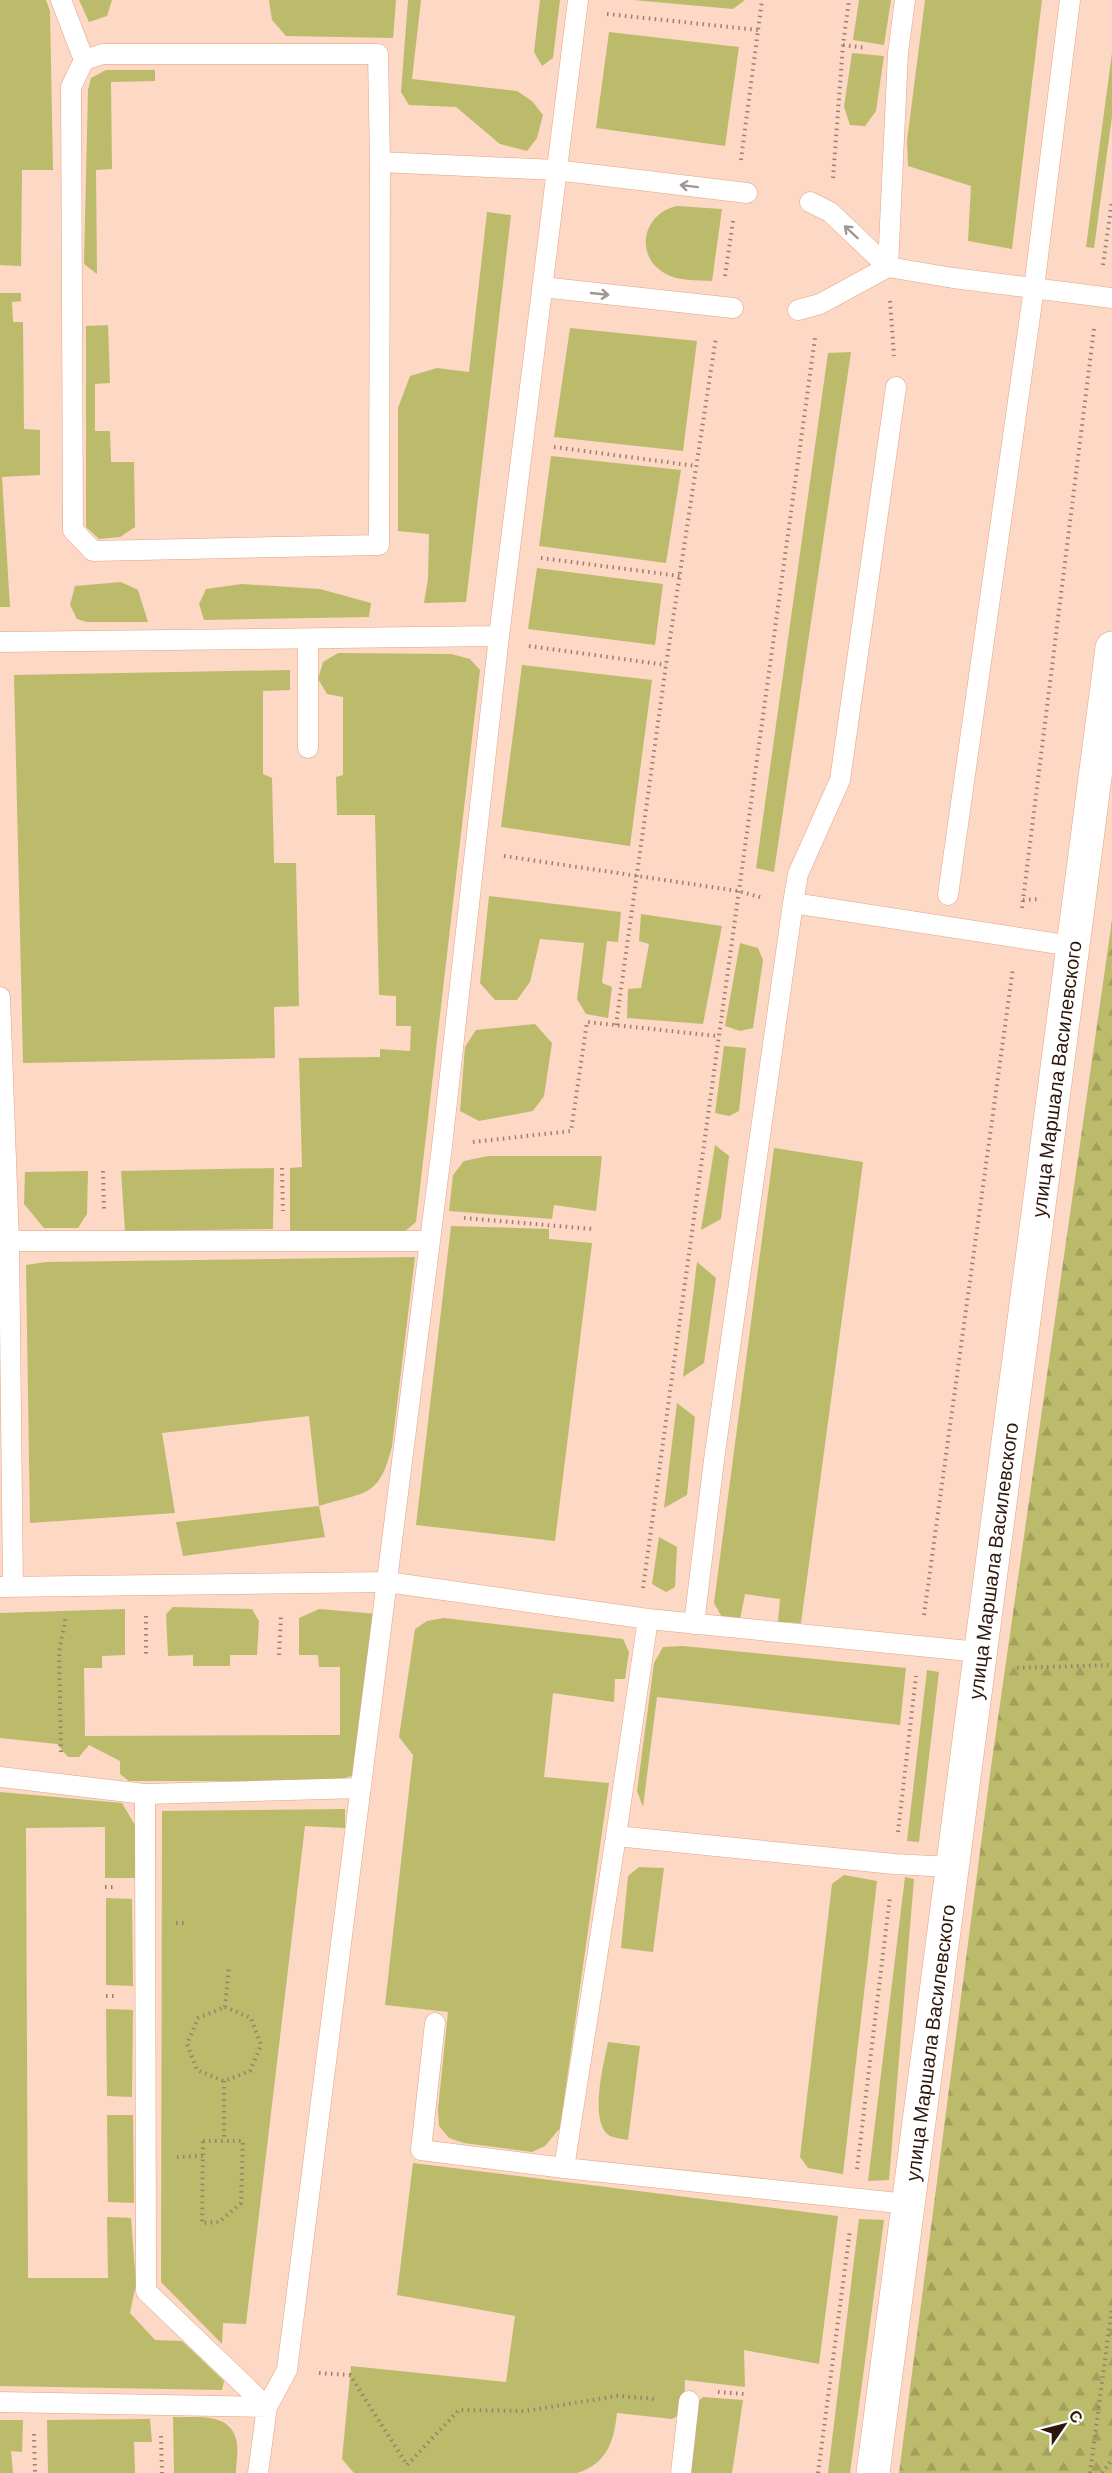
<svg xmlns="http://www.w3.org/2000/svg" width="1112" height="2473" viewBox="0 0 1112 2473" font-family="Barlow,sans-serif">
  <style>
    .green { fill: #bbbb6b }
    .forest { fill: url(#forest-firs) }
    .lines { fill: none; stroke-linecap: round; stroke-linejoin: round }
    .lane-casing { stroke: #dfa486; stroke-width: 21 }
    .secondary-casing { stroke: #dfa486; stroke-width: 34 }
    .path { stroke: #9d7f70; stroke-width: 4; stroke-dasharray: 1.5 4.5; stroke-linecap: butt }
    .lane { stroke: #fff; stroke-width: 20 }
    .secondary { stroke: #fff; stroke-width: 33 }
    .oneway { stroke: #a09792 }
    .labels { text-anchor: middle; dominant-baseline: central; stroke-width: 4.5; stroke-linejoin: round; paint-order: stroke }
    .street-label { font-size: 20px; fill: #2d170c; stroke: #fff }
  </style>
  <defs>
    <pattern id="forest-firs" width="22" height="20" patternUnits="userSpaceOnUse" patternTransform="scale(1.5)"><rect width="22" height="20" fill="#bbbb6b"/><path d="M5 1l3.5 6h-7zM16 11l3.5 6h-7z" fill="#a1a05c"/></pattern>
  </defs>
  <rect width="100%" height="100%" fill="#fdd8c5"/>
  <path class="green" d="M0 0H46L50 11 53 170H22L21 266 0 265Z
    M79 0H112L107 16 89 22Z
    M269 0H396L393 38 286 36 272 20Z
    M408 0H421L412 79 517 91 532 101 543 115 537 138 527 151 500 144 456 107 409 105 401 92Z
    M540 0H560L553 58 542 66 534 52Z
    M633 0H745L733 9Z
    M859 0H891L884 45 853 40Z
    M925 0H1042L1012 249 968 241 971 186 908 166 907 141Z
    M609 32 739 47 725 146 596 128Z
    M852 53 884 56 876 111 865 126 850 125 844 107Z
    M1112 53V117L1094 248 1086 247Z
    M106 70H155V81L111 82 112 169 96 170 97 274 84 264 88 90 91 78Z
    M677 206 722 209 712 281C697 280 678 281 666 274 633 256 643 213 677 206Z
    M487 212 511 215 466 602 424 603 428 579 429 534 398 531V408L410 376 437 368 469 372Z
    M0 293H21V301L12 302 13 322H23L24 429 40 430V475L2 477 10 607H0Z
    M108 325 110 383 95 384V431H110L111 462H134L135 527 120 537 99 539 86 527V326Z
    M570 328 697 341 683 451 554 437Z
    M851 352 774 872 756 868 828 353Z
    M551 456 681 470 666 563 539 546Z
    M537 568 663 584 655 645 528 629Z
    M121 582 138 590 148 622H87L77 619 70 605 75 586Z
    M242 584 320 589 371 603 369 617 204 620 199 604 206 589Z
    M338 653 451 654 470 659 480 670 416 1222 404 1232 290 1231V1168L302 1167 299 1058 380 1057V1049L410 1051 411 1026H396V996L379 995 375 815H337L336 777 343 775V697L327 694 318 679 323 662Z
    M522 665 652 680 630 846 501 827Z
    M290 670V690L263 691V774L272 778 274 863H296L299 1006 274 1007 275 1058 23 1063 14 675Z
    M489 896 621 912 618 942 607 941 602 983 612 987 608 1018 586 1014 577 999 584 943 540 939 530 982 517 1000H495L480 983Z
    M641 914 722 926 703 1024 627 1018 628 989 641 988 649 944 639 941Z
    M740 943 758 948 763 960 753 1028 740 1031 725 1026Z
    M535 1024 552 1043 544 1096 533 1111 479 1121 460 1111 465 1047 476 1030Z
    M724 1046 746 1048 739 1111 729 1116 715 1113Z
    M715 1145 729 1156 721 1219 701 1230Z
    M774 1148 863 1162 801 1623 778 1622 780 1599 745 1594 740 1619H723L714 1603Z
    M488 1156H602L596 1211 554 1205 552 1219 449 1211 453 1175 464 1161Z
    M274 1168 273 1229 125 1231 121 1171Z
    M88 1171 87 1214 78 1228H44L24 1204 25 1172Z
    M451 1226 549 1229V1239L592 1243 555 1541 416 1525Z
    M415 1257 392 1446C379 1499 366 1491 319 1506L325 1537 183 1556 176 1522 319 1506 309 1416 162 1433 175 1513 30 1523 26 1265 46 1262Z
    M697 1262 716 1278 704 1363 683 1377Z
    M677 1403 695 1417 687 1495 664 1508Z
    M659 1537 677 1547 675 1587 666 1592 652 1584Z
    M173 1607 252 1609 259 1621 257 1655H230V1666H193V1655L168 1656 166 1614Z
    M125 1609V1655L102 1656V1668H84L85 1736 340 1735V1667H319L318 1655H299V1618L319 1609 378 1614 354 1775 337 1781H129L120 1774V1761L89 1745 79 1757H68L57 1744 0 1738V1613Z
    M444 1618 623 1639 629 1652 625 1679H615L614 1702 553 1693 544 1777 609 1783 560 2128 545 2146 532 2152 464 2143 449 2138 439 2126 438 2109 448 2012 385 2005 413 1755 399 1737 415 1629 427 1621Z
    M683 1646 906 1668 900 1725 657 1697 643 1807 637 1791 654 1663 663 1647Z
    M927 1670 939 1672 919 1842 907 1841Z
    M0 1792 122 1803 136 1827V1878H105V1827L26 1828 28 2278H108L107 2217 131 2218 136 2284 130 2313 155 2340 182 2341 224 2381 222 2390 0 2386Z
    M345 1809V1828L305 1826 246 2324 223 2323 222 2344 161 2282 162 1811Z
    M639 1867 664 1868 653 1952 621 1948 628 1876Z
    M844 1875 877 1881 843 2174 808 2168 800 2157 832 1884Z
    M905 1877 914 1879 889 2180 868 2181Z
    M106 1898 132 1899 133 1986 106 1985Z
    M106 2009 133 2010 132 2097 107 2096Z
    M608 2042 640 2046 628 2140C623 2139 615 2138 610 2136 588 2123 604 2063 608 2042Z
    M107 2115H133L134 2203 108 2202Z
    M413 2163 838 2216 819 2364 744 2350 745 2387 685 2380 684 2412 672 2419 617 2413C614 2441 607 2464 577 2473H354L342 2459 351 2366 506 2382 515 2316 397 2295Z
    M859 2219 884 2220 850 2473H828Z
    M703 2397 743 2400 732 2473H689L694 2405Z
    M173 2417C196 2418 229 2412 236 2439 239 2449 236 2463 236 2473H174Z
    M150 2419 152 2442H134L135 2473H48L47 2420Z
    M0 2420H23L22 2452 11 2451 13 2473H0Z"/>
  <path class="forest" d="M1112 920V2473H899L991 1767Z"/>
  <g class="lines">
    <defs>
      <path id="lane" d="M61 0 84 60
        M380 162 379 545 93 551 73 530 71 87 84 60 103 54H378L380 162 556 170 747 193
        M810 202 830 212 888 267 953 278 1112 298
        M888 267 898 53 905 0
        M542 287 733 308
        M798 310 820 304 888 267
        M308 640V748
        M0 642 499 636
        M948 895 1034 288 1070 0
        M793 903 798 874 840 780 896 387
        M0 997 9 1241 13 1587
        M9 1241H430
        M0 1587 387 1582 648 1619 979 1652
        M694 1624 714 1460 793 903 1072 946
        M0 1777 145 1794 361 1788
        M145 1794 146 2291 267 2407
        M616 1836 648 1619
        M435 2023 421 2150 564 2168
        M908 2204 564 2168 616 1836 894 1864 951 1867
        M0 2402 267 2407
        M258 2473 267 2407 287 2370 442 1146 499 636 578 0
        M681 2473 689 2401"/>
      <g id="secondary">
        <path id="s1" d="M873 2473 1112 648"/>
      </g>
    </defs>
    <use href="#lane" class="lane-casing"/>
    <use href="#secondary" class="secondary-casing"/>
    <path class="path" d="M607 14 758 30
      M843 45 866 48
      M741 160 762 0
      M833 178 843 45 849 0
      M1103 265 1112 201
      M725 276 733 221
      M890 301 894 356
      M554 447 696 466
      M541 558 680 576
      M529 646 666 665
      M504 856 738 891 763 898
      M1023 900 1041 899
      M1022 908 1094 329
      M616 1025 666 665 716 337
      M473 1142 571 1131 587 1022 717 1036
      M282 1168 283 1211
      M103 1171 104 1211
      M464 1218 593 1229
      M643 1588 815 338
      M924 1615 1013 968
      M146 1616V1655
      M279 1655 281 1615
      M1017 1668 1112 1665
      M61 1752 59 1652 66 1616
      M898 1832 916 1676
      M105 1887H114
      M176 1923H186
      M106 1996H115
      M225 2007 251 2018 261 2045 250 2071 224 2081 197 2070 187 2044 198 2018Z
      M225 2007 229 1966
      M224 2081V2141
      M203 2141H243L241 2203 219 2222 202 2223Z
      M177 2157 203 2156
      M857 2169 890 1896
      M319 2373 350 2375 407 2465 459 2410 525 2411 617 2396 657 2399
      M718 2392 744 2394
      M34 2434 35 2473
      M161 2436 162 2473
      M818 2473 850 2230
      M1090 2473 1112 2307
      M1102 2473 1112 2460"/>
    <use href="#lane" class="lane"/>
    <use href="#secondary" class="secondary"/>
  </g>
  <defs><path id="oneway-shaft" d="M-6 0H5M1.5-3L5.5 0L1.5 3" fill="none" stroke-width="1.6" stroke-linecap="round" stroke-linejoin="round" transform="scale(1.5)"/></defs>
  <g class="oneway">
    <use href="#oneway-shaft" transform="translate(689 186) rotate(-173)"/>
    <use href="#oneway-shaft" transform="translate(851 232) rotate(-137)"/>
    <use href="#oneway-shaft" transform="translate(600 294) rotate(6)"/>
  </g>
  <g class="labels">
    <g class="street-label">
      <text stroke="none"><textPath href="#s1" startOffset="1406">улица Маршала Василевского</textPath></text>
      <text stroke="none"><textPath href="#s1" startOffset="920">улица Маршала Василевского</textPath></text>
      <text stroke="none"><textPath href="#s1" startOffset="434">улица Маршала Василевского</textPath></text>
    </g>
  </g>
  <g transform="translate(1064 2425) rotate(55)" stroke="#ffffff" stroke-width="4.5" paint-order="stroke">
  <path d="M0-4.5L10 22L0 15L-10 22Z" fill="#2d170c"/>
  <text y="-9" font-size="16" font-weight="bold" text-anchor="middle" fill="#2d170c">С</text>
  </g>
</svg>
